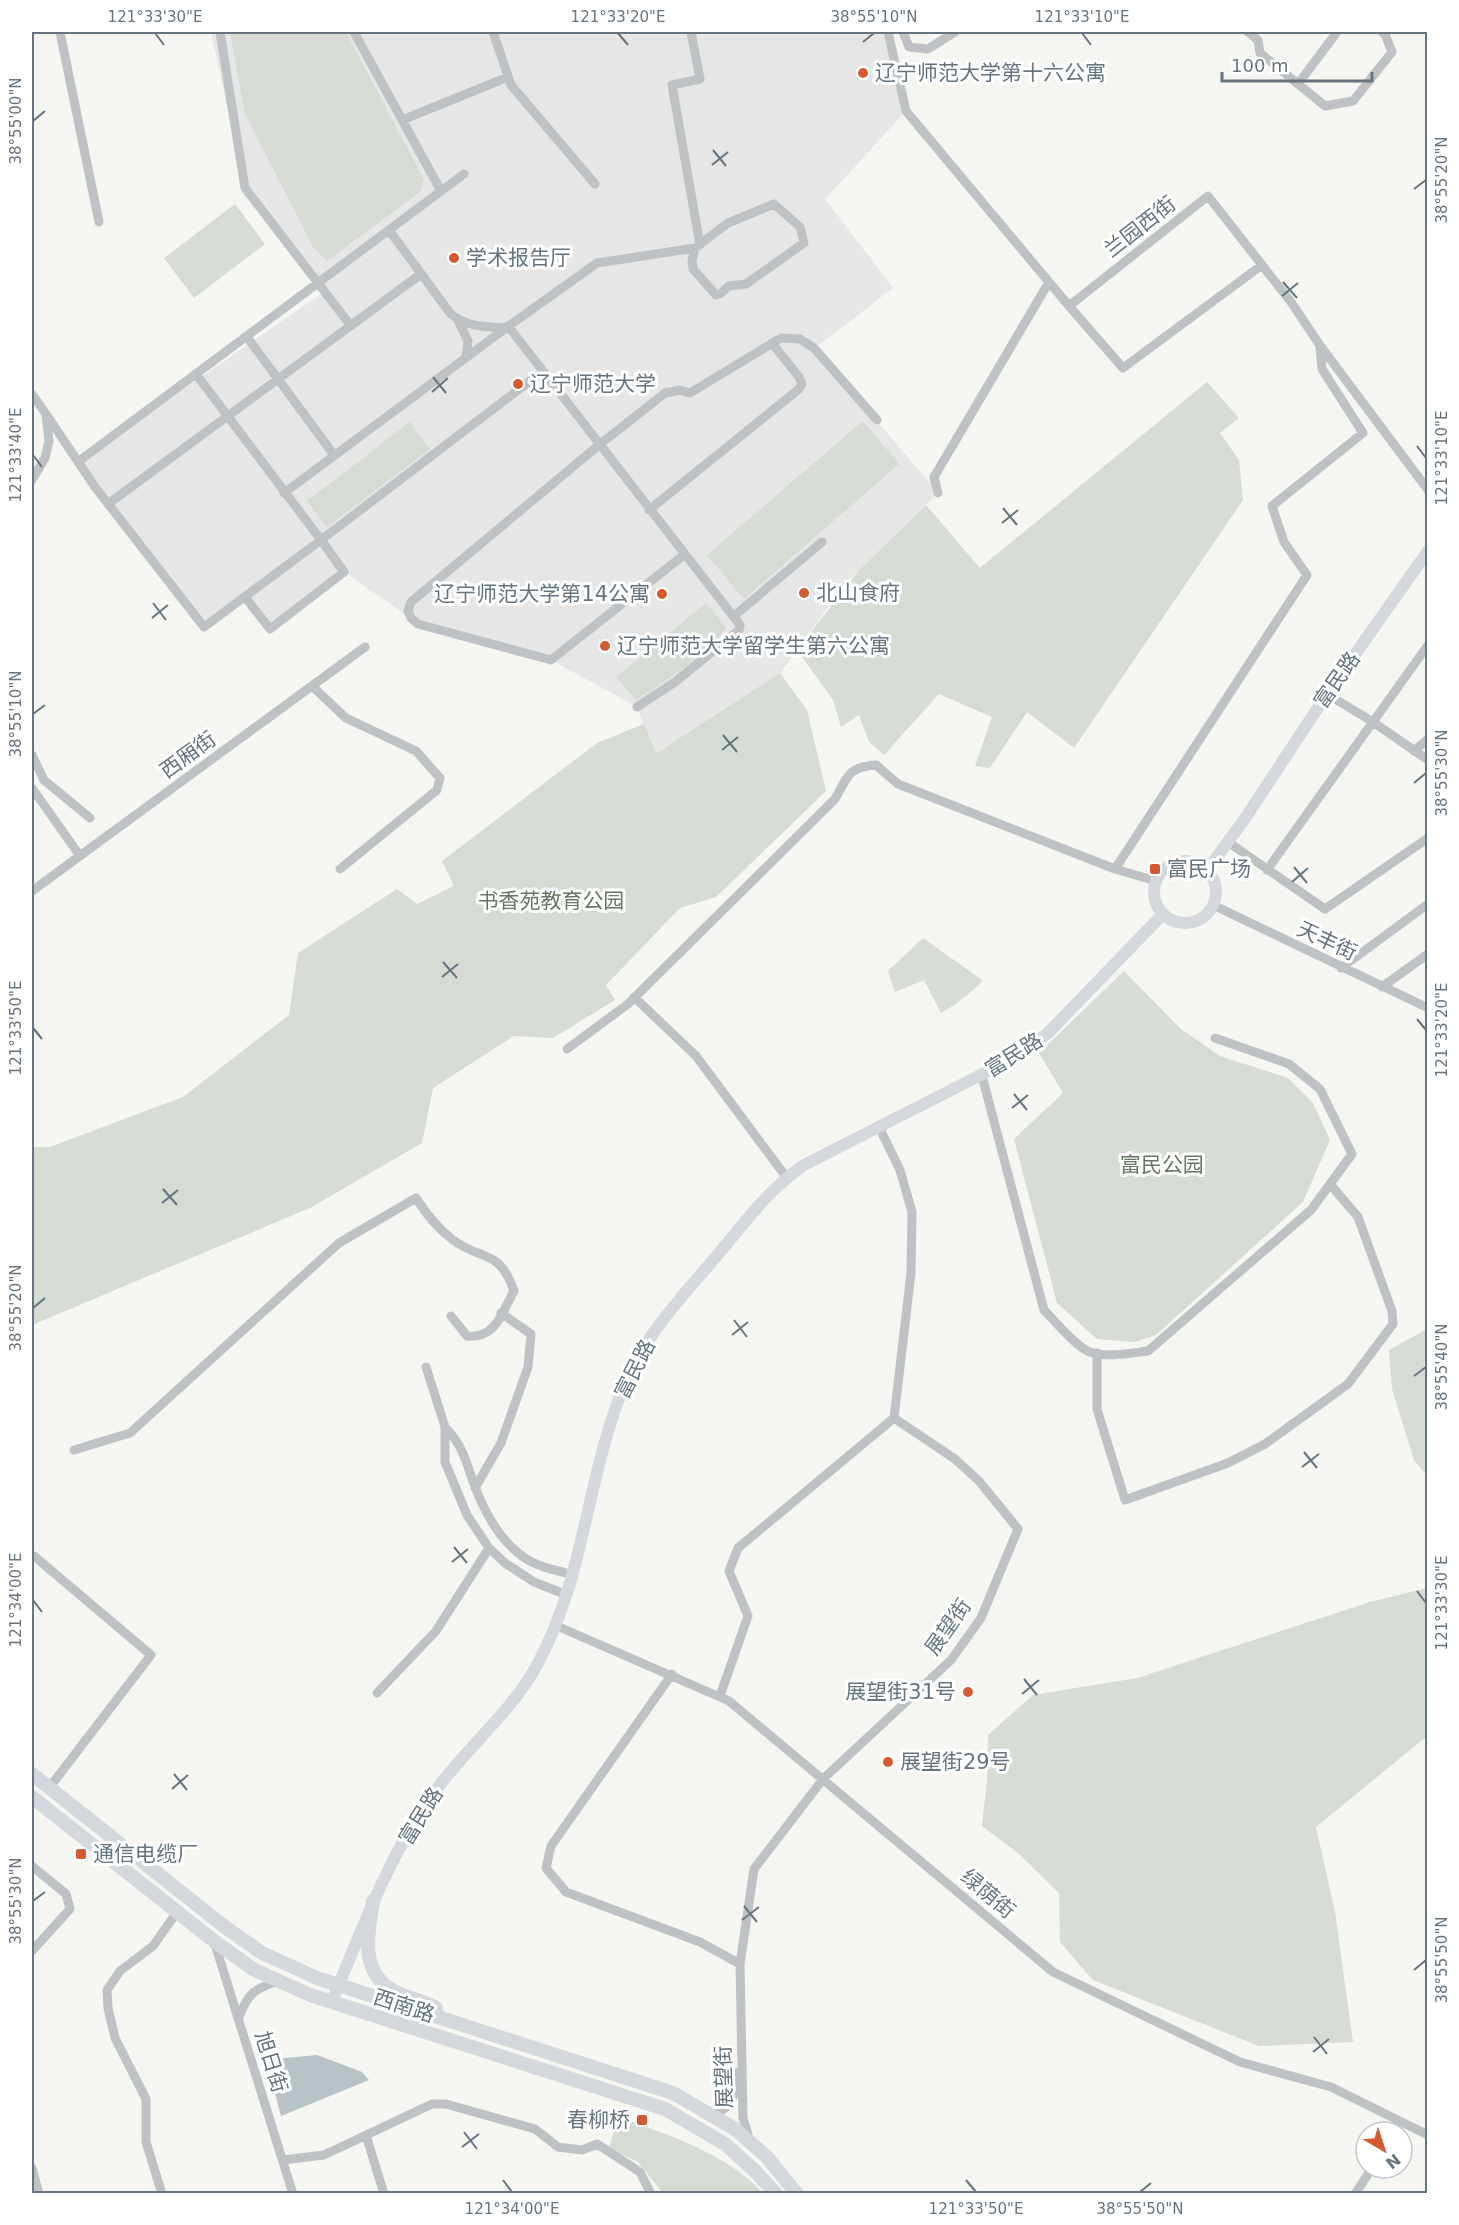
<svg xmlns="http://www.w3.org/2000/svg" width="1459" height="2225" viewBox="0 0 1459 2225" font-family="'DejaVu Sans','Noto Sans SC',sans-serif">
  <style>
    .built { fill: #e5e6e5 }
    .green { fill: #d6dbd3 }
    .water { fill: #b8c2c7 }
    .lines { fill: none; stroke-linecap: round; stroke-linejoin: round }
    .street { stroke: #bec2c5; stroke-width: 9 }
    .secondary { stroke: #d4d8dc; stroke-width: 12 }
    .primary { stroke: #d4d8dc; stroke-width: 14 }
    .ticks { fill: none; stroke: #667480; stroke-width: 2 }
    .poi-dot { fill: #d25b34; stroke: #fff; stroke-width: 2 }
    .labels { text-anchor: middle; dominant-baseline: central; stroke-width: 6; stroke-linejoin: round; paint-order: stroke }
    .poi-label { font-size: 21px; fill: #667480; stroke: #fff; text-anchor: start }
    .street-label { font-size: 21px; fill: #667480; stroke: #fff }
    .park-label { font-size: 21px; fill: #687765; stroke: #fff }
    .neatline { fill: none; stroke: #667480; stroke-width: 2 }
    .ticks-label { font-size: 15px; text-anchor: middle; fill: #667480 }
  </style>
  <rect width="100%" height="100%" fill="#f5f5f1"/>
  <path class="built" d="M211 32H888L906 111 825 199 893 288 815 348 938 493 846 583 780 673 655 753 637 707 551 660 411 618 344 572 270 629 245 597 204 627 79 461 324 292 245 188Z"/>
  <path class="green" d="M230 32H346L424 180 420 192 327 261 313 247 245 114Z
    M235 204 265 244 194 298 164 258Z
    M1207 382 1239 418 1220 433 1239 460 1243 500 1074 748 1027 712 990 768 975 766 992 717 939 694 884 755 869 742 859 715 841 727 833 700 797 650 860 569 926 505 980 568Z
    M863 421 899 464 744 599 707 555Z
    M410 422 430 449 327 527 307 501Z
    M706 603 726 627C709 654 664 682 636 700L616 677Z
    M780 673 807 710 826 791 716 897 680 908 606 985 615 1000 553 1038 514 1036 433 1088 422 1143 310 1208 32 1325V1147H50L183 1097 289 1015 298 953 397 889 417 904 454 886 442 861 597 743 644 724 656 753Z
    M923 938 982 980 980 984 956 1004 941 1013 924 980 895 992 888 971Z
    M1124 971 1181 1029 1220 1056 1288 1078 1313 1103 1330 1140 1303 1202 1156 1335 1135 1342 1097 1339 1057 1303 1014 1139 1063 1093 1039 1053Z
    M1427 1329V1472H1424L1414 1460 1392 1389 1389 1350Z
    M1427 1588V1736L1316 1827 1335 1912 1353 2042 1259 2046 1093 1980 1060 1942 1059 1893 1018 1853 982 1826 987 1780 988 1735 1033 1695 1137 1678 1370 1602Z
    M618 2117C665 2133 729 2155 763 2193H663L638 2162 609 2148Z"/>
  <path class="water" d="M317 2055 362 2072 369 2080 281 2116 268 2067 275 2059Z"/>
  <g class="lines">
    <path class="street" d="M60 32 99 222
      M220 32 245 188 351 326
      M354 32 441 191
      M493 32 511 85 595 184
      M691 32 700 79 672 85 700 245
      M888 32 906 111 1069 306 1208 196 1291 302 1319 344 1428 490
      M903 32 909 47 928 49 955 32
      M1248 32 1258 40 1260 53 1325 106 1353 101 1392 52 1385 34 1382 32
      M1298 84 1337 32
      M402 120 508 77
      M389 230 450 313C465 327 486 327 506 328
      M1069 306 1123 368 1262 265
      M458 320 468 341 466 357
      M508 326 740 625 739 630 675 682 637 707
      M247 337 334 455
      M196 374 321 540 543 371
      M32 394 46 414 49 441 45 458 32 480
      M46 414 95 487 204 627 321 540 344 572 270 629 245 597
      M79 461 464 174
      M284 493 506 328 597 263 695 248 728 223 774 204 800 227 804 243 746 284 729 286 720 294 716 295 693 269 692 261 695 248
      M938 493 934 477 1049 282
      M108 504 421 274
      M649 510 799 389 802 384 799 377 772 343
      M685 554 551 660 418 624 411 618 408 611 411 602 599 445 665 393 680 390 690 393 781 338 800 339 814 348 877 420
      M734 616 822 542
      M312 686 346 718 416 751 440 778 437 790 340 869
      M1327 694 1373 722 1428 760
      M1414 751 1428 739
      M32 755 44 780 90 818
      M32 788 80 856
      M1228 842 1325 909 1428 838
      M1115 869 1307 575 1284 542 1272 506 1363 433 1322 369 1320 347
      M1267 870 1428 645
      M32 891 365 647
      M1213 905 1428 1008
      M1341 968 1428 904
      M1382 987 1428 954
      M634 997 696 1056 787 1178
      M567 1049 628 1004 835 799C848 776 848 767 876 765L898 784 1115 869 1156 881
      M982 1076 1044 1310C1055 1321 1075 1346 1090 1352 1108 1358 1130 1353 1148 1351L1311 1210 1352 1154 1320 1089 1289 1064 1215 1038
      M1097 1353V1409L1125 1500 1228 1463 1265 1444 1348 1384 1393 1324 1392 1311 1358 1217 1330 1184
      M426 1367 445 1427V1462L467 1515 489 1548 505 1563 534 1582 567 1595
      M445 1427C463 1446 465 1459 474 1484 485 1514 503 1548 534 1563 546 1569 560 1571 573 1575
      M74 1450 130 1433 339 1243 416 1198C427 1215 437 1228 453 1240 483 1262 499 1248 514 1291 502 1312 496 1339 467 1336L451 1316
      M475 1488 501 1443 528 1367 531 1334 501 1313
      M34 1556 151 1655 49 1788
      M557 1626 729 1701 1053 1972 1240 2062 1331 2087 1428 2135
      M672 1674 551 1846 546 1868 566 1892 700 1942 740 1964
      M377 1693 436 1631 489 1548
      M720 1696 748 1616 729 1571 738 1548 894 1418
      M32 1866 66 1894 70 1909 32 1951
      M214 1941 293 2194
      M238 2019C248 1994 253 1989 278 1981
      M708 2113C734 2112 735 2094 738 2072
      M366 2135 384 2194
      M750 2141 743 2118 740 1964 754 1869 823 1779 951 1660 981 1618 1018 1529 979 1481 955 1459 894 1418 911 1273 912 1212 900 1170 879 1127
      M283 2160 324 2155 432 2104H446L535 2129 558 2147 582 2150 597 2144 640 2172 651 2194
      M32 2168 39 2194
      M162 2194 146 2142V2099L115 2038 108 2008 107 1990 120 1971 153 1946 177 1912
      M1355 2194 1372 2168"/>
    <path class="secondary" d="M1154 892a31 31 0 1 1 62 0a31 31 0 1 1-62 0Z
      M1207 870 1244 820 1327 694 1428 551
      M332 2001C361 1932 387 1860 430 1798 462 1751 510 1715 537 1665 577 1592 584 1513 607 1435 616 1403 629 1369 648 1341 667 1311 696 1281 719 1253 745 1222 770 1188 804 1165L1014 1058 1048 1033 1163 914"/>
    <path class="primary" d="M32 1774 225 1927 262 1953 317 1978 673 2093 735 2129 767 2157 797 2194
      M32 1797 214 1941 253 1969 310 1995 665 2109 725 2144 754 2170 776 2194
      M373 1901C368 1933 359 1970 392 1990 406 1998 422 2000 436 2008"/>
  </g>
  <path class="ticks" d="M155 33 164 45M618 33 628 45M1082 33 1091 45M863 42 874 33M33 121 45 111M713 150 726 166M712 165 728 152M1414 189 1426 180M1283 282 1297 298M1282 296 1298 283M433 377 446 393M432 392 448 378M1417 446 1426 458M33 455 42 467M1003 508 1017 525M1002 523 1018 510M153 603 166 620M152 618 168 605M33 714 45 705M723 735 737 752M722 750 738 737M1414 783 1426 773M1294 867 1307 883M1292 882 1308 868M443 962 457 978M442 977 458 964M1417 1019 1426 1030M33 1028 42 1039M1014 1094 1027 1110M1012 1108 1028 1095M163 1189 177 1205M162 1203 178 1190M33 1308 45 1298M734 1320 747 1337M732 1335 748 1322M1414 1376 1426 1367M1304 1452 1317 1468M1302 1467 1319 1454M454 1547 467 1563M452 1562 468 1549M1417 1591 1426 1603M33 1600 42 1612M1024 1679 1037 1695M1022 1694 1039 1680M174 1774 187 1790M172 1789 188 1775M33 1901 45 1892M744 1906 757 1922M742 1920 759 1907M1414 1970 1426 1960M1314 2037 1327 2054M1313 2052 1329 2039M464 2132 477 2149M462 2147 479 2134M503 2180 512 2192M966 2180 976 2192M1140 2192 1151 2183"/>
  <g class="poi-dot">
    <circle cx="863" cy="73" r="6"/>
    <circle cx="454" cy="258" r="6"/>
    <circle cx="518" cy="384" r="6"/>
    <circle cx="804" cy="593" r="6"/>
    <circle cx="662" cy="594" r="6"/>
    <circle cx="605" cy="646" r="6"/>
    <rect x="1149" y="863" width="12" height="12" rx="3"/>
    <circle cx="968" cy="1692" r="6"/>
    <circle cx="888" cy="1762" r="6"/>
    <rect x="75" y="1848" width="12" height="12" rx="3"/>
    <rect x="636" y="2114" width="12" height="12" rx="3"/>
  </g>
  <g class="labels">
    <g class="poi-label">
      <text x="875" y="73">辽宁师范大学第十六公寓</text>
      <text x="466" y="258">学术报告厅</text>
      <text x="530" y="384">辽宁师范大学</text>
      <text x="816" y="593">北山食府</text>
      <text x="650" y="594" text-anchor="end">辽宁师范大学第14公寓</text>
      <text x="617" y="646">辽宁师范大学留学生第六公寓</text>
      <text x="1167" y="869">富民广场</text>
      <text x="956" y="1692" text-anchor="end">展望街31号</text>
      <text x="900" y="1762">展望街29号</text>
      <text x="93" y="1854">通信电缆厂</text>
      <text x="630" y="2120" text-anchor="end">春柳桥</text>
    </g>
    <g class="street-label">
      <text transform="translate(1140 227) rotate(-38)">兰园西街</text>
      <text transform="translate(1337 680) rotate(-55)">富民路</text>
      <text transform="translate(188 755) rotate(-36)">西厢街</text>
      <text transform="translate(1327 941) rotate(25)">天丰街</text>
      <text transform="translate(1014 1055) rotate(-32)">富民路</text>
      <text transform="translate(635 1369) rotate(-63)">富民路</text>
      <text transform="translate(948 1627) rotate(-55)">展望街</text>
      <text transform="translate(421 1816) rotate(-58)">富民路</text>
      <text transform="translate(988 1894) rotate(40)">绿荫街</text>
      <text transform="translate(404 2006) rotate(18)">西南路</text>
      <text transform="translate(271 2062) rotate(73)">旭日街</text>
      <text transform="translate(724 2077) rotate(-92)">展望街</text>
    </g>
    <g class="park-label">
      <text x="551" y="901">书香苑教育公园</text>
      <text x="1162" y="1165">富民公园</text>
    </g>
  </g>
  <rect width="1459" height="2225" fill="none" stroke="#ffffff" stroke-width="66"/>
  <g transform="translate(1384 2150) rotate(141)"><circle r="28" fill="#ffffff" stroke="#c2c7cc" stroke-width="1.5"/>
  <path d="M0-4.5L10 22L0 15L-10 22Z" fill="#d25b34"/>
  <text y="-9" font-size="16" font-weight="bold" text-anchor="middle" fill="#667480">N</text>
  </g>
  <path d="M1222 72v9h150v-9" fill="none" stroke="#667480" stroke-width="3"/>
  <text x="1231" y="72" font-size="18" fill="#667480" stroke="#ffffff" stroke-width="4.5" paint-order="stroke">100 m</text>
  <rect x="33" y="33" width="1393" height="2159" class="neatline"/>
  <g class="ticks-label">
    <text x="155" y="22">121°33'30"E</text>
    <text x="618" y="22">121°33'20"E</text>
    <text x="874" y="22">38°55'10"N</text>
    <text x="1082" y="22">121°33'10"E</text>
    <text transform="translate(16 121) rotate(-90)" y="5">38°55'00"N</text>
    <text transform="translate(1442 180) rotate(-90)" y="5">38°55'20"N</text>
    <text transform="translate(16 455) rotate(-90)" y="5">121°33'40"E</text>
    <text transform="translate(1442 458) rotate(-90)" y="5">121°33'10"E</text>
    <text transform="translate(16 714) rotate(-90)" y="5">38°55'10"N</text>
    <text transform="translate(1442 773) rotate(-90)" y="5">38°55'30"N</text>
    <text transform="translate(16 1028) rotate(-90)" y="5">121°33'50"E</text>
    <text transform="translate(1442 1030) rotate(-90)" y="5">121°33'20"E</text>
    <text transform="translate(16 1308) rotate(-90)" y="5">38°55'20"N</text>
    <text transform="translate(1442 1367) rotate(-90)" y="5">38°55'40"N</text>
    <text transform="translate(16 1600) rotate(-90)" y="5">121°34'00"E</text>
    <text transform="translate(1442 1603) rotate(-90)" y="5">121°33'30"E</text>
    <text transform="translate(16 1901) rotate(-90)" y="5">38°55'30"N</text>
    <text transform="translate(1442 1960) rotate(-90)" y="5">38°55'50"N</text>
    <text x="512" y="2214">121°34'00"E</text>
    <text x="976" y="2214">121°33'50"E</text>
    <text x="1140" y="2214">38°55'50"N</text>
  </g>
</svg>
